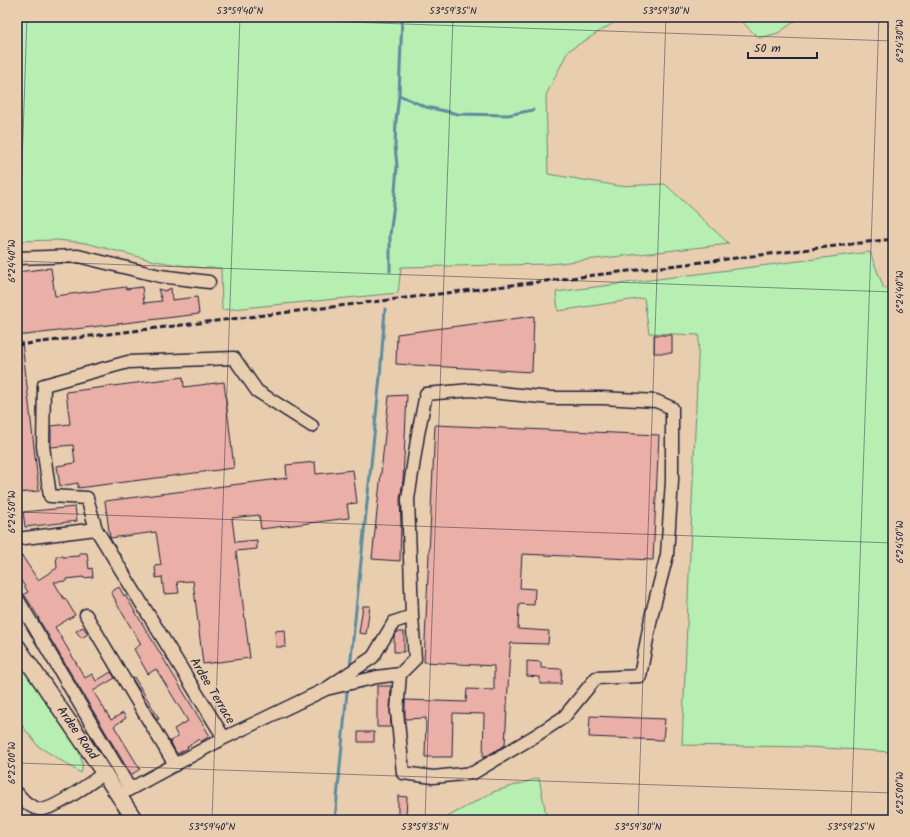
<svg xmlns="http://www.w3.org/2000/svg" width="910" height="837" viewBox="0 0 910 837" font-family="Kalam,sans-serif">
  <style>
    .green { fill: #b7eeb1; stroke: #6c8876 }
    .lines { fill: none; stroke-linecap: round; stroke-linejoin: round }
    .stream { stroke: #5d8c9f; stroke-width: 3 }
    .building { fill: #eaafa6; stroke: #22223b }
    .minor-casing { stroke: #22223b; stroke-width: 15 }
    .major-casing { stroke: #22223b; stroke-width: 18 }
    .minor { stroke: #e8cdaf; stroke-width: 12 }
    .major { stroke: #e8cdaf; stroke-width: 15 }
    .rail { stroke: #22223b; stroke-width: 3; stroke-dasharray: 6 3; stroke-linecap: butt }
    .ticks { fill: none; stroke: #22223b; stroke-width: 1; stroke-opacity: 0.45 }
    .labels { text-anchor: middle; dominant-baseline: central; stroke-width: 3; stroke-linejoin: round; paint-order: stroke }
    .street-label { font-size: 13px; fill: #22223b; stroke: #e8cdaf }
    .neatline { fill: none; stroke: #22223b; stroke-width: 1.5 }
    .ticks-label { font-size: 10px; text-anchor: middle; fill: #22223b }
  </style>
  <rect width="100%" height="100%" fill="#e8cdaf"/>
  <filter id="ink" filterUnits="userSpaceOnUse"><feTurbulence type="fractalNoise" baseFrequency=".025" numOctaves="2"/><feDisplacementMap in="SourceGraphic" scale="8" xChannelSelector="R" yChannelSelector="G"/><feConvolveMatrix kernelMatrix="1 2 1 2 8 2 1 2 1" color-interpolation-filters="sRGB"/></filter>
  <g filter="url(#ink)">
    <path class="green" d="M17 17H623L568 51 546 95 548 174 619 186 665 184 729 244 550 264 401 267 398 293 222 310 221 268H202L173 264 155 261 86 243 57 240 17 241Z
      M737 17H801L778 33 759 38Z
      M870 252 884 289 893 285V752L807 747 682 745 699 335 649 333 644 298 558 311 556 292Z
      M17 659 78 749C81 758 84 764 81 773L38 746 17 719Z
      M539 778 547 820H442L493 792Z"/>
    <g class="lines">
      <path class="stream" d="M399 95 426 107 458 114 508 115 533 110
        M390 271V235L394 204 397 166 395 146 396 121 399 95 402 17
        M350 668 380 377 385 309
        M335 820 347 692"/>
    </g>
    <path class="building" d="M51 268 55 296 126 287V289L142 287 144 303 162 301 158 289 165 291 171 288 172 300 197 297 199 314 17 336V272Z
      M534 316 532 372 396 364 397 334Z
      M654 335H672V353H654Z
      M17 342H22L39 491 17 493Z
      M183 377 184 387 224 382 234 468 78 488V483L60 486 57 466 75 463 73 445 51 447V426L70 424 66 392Z
      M407 395 403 480 400 499 401 525 400 561 372 559 389 396Z
      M435 425 659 435 653 560 522 554 520 588 535 589 534 605 519 604 518 629 549 631 548 644 511 643 510 649 505 745 483 758 484 714 453 713 452 757H425L426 718 405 719V700L466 702 467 689 494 690V666L424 662Z
      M315 462 316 474 353 470 357 503 347 504 349 518 261 529 259 515 232 518 235 542 257 540V549L236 551 250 658 203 664 193 581 177 582 179 593 164 594 162 577 156 578 155 566 161 565 156 532 110 538 105 501 287 478 286 465Z
      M75 507 77 521 25 527 23 512Z
      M79 553H87L89 569 92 568 93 577 83 578V577L66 579 67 581 54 582 64 599 65 598 75 615 55 627 85 678 92 674 96 681 111 672 115 678 93 691 111 720 123 713 126 718 114 726 140 769 131 775 38 618H39L24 594 28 592 17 574V559L22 556 38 580 57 568 56 556H63V557L80 556Z
      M119 587 124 596 125 595 210 736 200 742 199 739 187 747 188 748 177 754 170 741 178 737 174 729 188 721 156 669 148 674 134 649 141 644 115 601H116L111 592Z
      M363 606H370L366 634 359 633Z
      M83 627 88 634 81 638 76 631Z
      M285 630 286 647H276L275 631Z
      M397 632H404V652H394V637Z
      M527 661 541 662V668L562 669 561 684H540V677L527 676Z
      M134 677 157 715 159 719 157 720 132 678Z
      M377 686H391L390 710 391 727H377Z
      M590 716 665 719 663 740 589 737Z
      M358 732H374V742H358Z
      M398 796 407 797 406 817H398Z"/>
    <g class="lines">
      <defs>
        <path id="minor" d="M17 258 78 256 160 276 209 282
          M96 529 87 498 50 496 43 446 44 385 128 362 234 358 257 391 312 426
          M17 539 96 529 224 738 119 795
          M17 598 130 789
          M86 615 175 765
          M400 674 397 711 403 773 433 777 473 773 535 736 564 717 596 678 640 676 652 613 667 555 672 481V408L656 401 602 398H551L471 390 426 394 418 434 408 499 412 616
          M224 738 326 689 373 657 394 622 412 616 415 659 400 674 377 677 326 689
          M17 793C24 801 29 807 39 809 52 812 93 781 104 773"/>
        <path id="major" d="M17 646 89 751 135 820"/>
      </defs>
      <use href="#minor" class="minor-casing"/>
      <use href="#major" class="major-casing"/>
      <use href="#minor" class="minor"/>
      <use href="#major" class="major"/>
      <path class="rail" d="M17 345 893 239"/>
    </g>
  </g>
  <path class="ticks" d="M204 17 893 41M17 261 893 292M17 314 27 17M17 512 893 543M17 763 893 793M212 820 240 17M425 820 453 17M638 820 666 17M851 820 879 17"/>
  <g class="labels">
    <g class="street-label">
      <text transform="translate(212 691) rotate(59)">Ardee Terrace</text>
      <text transform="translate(77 733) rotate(55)">Ardee Road</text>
    </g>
  </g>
  <rect width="910" height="837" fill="none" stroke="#e8cdaf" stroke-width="44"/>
  <path d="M748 52v6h69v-6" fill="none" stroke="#22223b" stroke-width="2"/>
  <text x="754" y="52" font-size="12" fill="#22223b" stroke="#e8cdaf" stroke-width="3" paint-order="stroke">50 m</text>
  <rect x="22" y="22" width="866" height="793" class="neatline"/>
  <g class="ticks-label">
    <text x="240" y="14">53°59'40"N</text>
    <text x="453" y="14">53°59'35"N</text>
    <text x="666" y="14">53°59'30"N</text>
    <text transform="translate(899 41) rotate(-90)" y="4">6°24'30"W</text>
    <text transform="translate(11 261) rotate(-90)" y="4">6°24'40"W</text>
    <text transform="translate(899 292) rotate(-90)" y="4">6°24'40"W</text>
    <text transform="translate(11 512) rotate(-90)" y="4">6°24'50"W</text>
    <text transform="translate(899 542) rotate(-90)" y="4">6°24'50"W</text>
    <text transform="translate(11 763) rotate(-90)" y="4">6°25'00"W</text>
    <text transform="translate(899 793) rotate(-90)" y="4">6°25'00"W</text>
    <text x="212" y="830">53°59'40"N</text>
    <text x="425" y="830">53°59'35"N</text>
    <text x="638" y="830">53°59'30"N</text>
    <text x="851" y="830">53°59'25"N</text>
  </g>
</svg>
